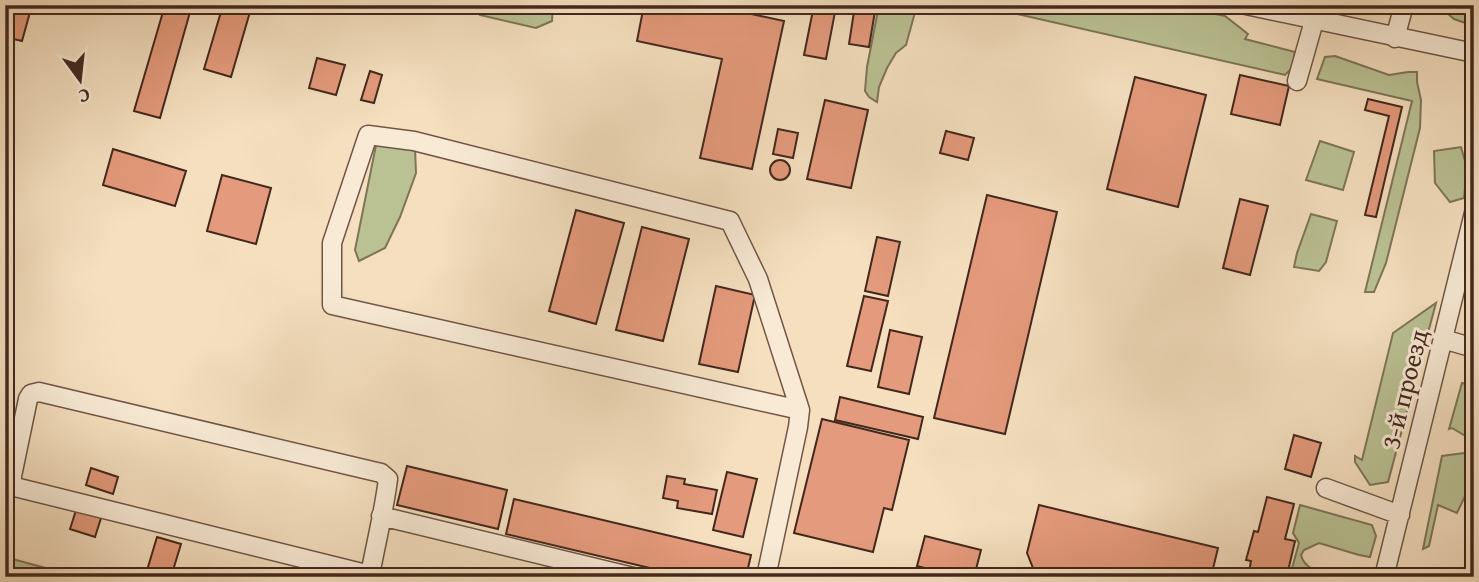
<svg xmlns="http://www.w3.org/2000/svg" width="1479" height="582" viewBox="0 0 1479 582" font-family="'Gentium Book Plus',serif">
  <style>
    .green { fill: #bac294; stroke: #7e7559; stroke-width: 2 }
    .building { fill: #e49a7c; stroke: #43281e; stroke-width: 2 }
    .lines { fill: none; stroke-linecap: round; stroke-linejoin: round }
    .minor-casing { stroke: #705646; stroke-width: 21 }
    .minor { stroke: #f8ead5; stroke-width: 18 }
    .labels { text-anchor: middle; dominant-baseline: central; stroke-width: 6; stroke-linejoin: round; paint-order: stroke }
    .street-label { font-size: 26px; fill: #43281e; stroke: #f8ead5 }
  </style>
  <rect width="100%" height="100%" fill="#f5dfbf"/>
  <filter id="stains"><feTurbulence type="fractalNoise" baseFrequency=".00286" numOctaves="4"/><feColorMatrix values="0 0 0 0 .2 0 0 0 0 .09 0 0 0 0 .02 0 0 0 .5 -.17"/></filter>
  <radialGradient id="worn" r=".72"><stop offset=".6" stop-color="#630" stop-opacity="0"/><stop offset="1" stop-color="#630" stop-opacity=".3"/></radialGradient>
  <path class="green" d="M480 5H553L552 21 536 28 480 15Z
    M879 5H917L906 45 896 53 887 68 879 87 877 102 869 97 865 91 867 67Z
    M978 5H1171L1225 16 1248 34 1245 39 1295 52 1293 67 1285 75Z
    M1438 5H1474V26L1454 19Z
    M1335 56 1389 75 1408 72H1417V82L1421 100 1420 128 1386 263 1374 292H1365L1412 101 1317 79 1325 57Z
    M1320 141 1354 152 1343 190 1306 180Z
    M376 145 415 148 416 173 400 217 385 248 359 261 355 250Z
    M1461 147 1467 168 1464 198 1450 202 1435 183 1434 151Z
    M1311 214 1337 221 1326 262 1319 271 1294 267 1297 253Z
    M1436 303 1388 482 1370 485 1355 462V456L1362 460 1393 333Z
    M1462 383 1474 386V441L1452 428 1449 429Z
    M1464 453 1474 462V477L1457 513 1438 505 1429 546 1423 549 1442 456Z
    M1300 505 1372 525 1376 536 1370 557 1359 555 1319 543 1304 550 1301 555C1305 572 1326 573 1340 577H1279L1291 572 1299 543 1293 533Z
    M5 557 79 577H14L5 569Z"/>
  <path class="building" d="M5 5H32L22 41 5 37Z
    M165 5H192L160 118 134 111Z
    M223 5H252L231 77 204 69Z
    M644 5H710L784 21 752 169 700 158 722 59 637 41Z
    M814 5 836 7 826 59 804 55Z
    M855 5H876L869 47 849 44Z
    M1380 5H1398L1396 11 1379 7Z
    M317 58 345 65 336 95 309 88Z
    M370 71 382 75 374 103 361 100Z
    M1240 75 1289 86 1280 125 1231 114Z
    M1135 77 1206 95 1178 207 1107 189Z
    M1368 99 1402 107 1376 217 1365 215 1389 116 1365 110Z
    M825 100 868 110 851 188 807 179Z
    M778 129 798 133 793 158 773 154Z
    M946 131 974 138 968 160 940 153Z
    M113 149 186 171 175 206 103 185Z
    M770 170a10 10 0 1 1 20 0a10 10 0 1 1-20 0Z
    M222 175 271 188 256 244 207 231Z
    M987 195 1057 212 1005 434 934 418Z
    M1240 199 1268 206 1250 275 1223 268Z
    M576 210 624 223 596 324 549 311Z
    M642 227 689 239 663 341 616 330Z
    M877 237 900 242 888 296 865 291Z
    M716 286 755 295 738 372 699 364Z
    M864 296 888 301 871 371 847 366Z
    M890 330 922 337 909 394 878 387Z
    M840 397 923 417 918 439 835 420Z
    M822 419 909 440 892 510 884 508 873 552 794 533Z
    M1294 435 1321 443 1311 477 1285 469Z
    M407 466 507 490 498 529 397 505Z
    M91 468 118 477 113 494 86 485Z
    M727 472 757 479 743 537 713 530Z
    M667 476 685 479 684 484 717 490 712 514 677 508 678 501 663 498Z
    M1267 497 1294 504 1285 539 1295 541 1288 571 1278 568 1276 577H1248L1251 561 1246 560 1254 531 1258 532Z
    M514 499 751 555 746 577H688L506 534Z
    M1039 505 1218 548 1211 577H1072L1033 568 1027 553Z
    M77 507 102 515 95 537 70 529Z
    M925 536 981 550 974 577H959L917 566Z
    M157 537 181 544 171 577H145Z"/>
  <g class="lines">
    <defs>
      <path id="minor" d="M1246 5 1474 53
        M1395 38 1404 5
        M1297 81 1314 21
        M1443 339 1474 348
        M1326 488 1400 515
        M381 516 633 577
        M369 577 370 575C376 543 384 511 388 479L381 473 39 392 31 394 28 399 12 476V483L15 487 370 575 374 577
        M766 577 798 427 800 410 758 279 730 221 414 141 368 135 332 243V305L800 410
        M1384 577 1474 213"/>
    </defs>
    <use href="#minor" class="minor-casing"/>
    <use href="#minor" class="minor"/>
  </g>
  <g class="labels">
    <g class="street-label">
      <text transform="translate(1404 389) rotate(-76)">3-й проезд</text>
    </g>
  </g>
  <rect width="1479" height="582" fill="none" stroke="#f5dfbf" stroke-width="28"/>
  <rect x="7" y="7" width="1465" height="568" fill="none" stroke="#43281e" stroke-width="3.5"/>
  <rect x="14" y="14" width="1451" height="554" fill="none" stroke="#43281e" stroke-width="2"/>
  <g transform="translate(80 80) rotate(165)" stroke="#f8ead5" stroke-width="5" paint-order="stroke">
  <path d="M0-5L12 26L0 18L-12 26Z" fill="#43281e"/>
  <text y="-10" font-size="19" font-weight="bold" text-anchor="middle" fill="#43281e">С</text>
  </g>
  <rect width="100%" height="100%" filter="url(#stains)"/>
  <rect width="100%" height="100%" fill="url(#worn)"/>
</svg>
